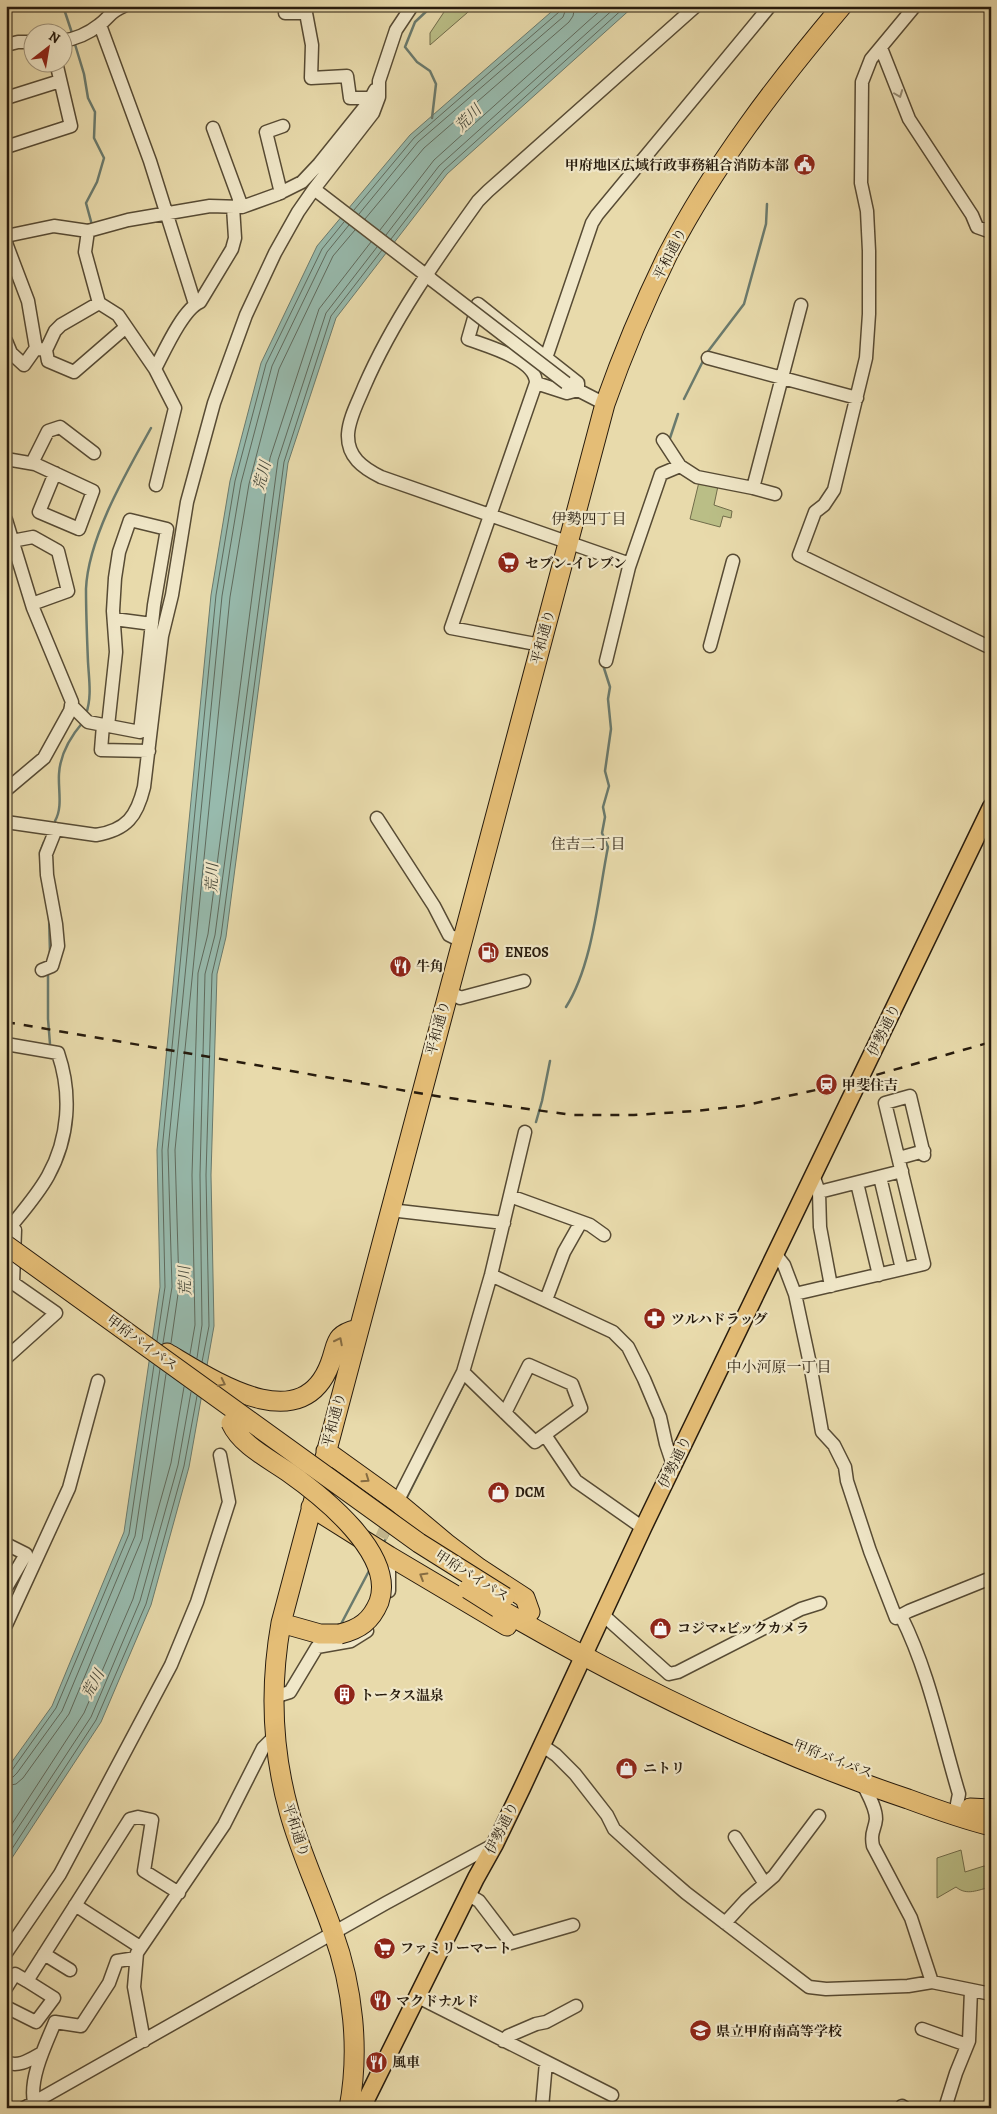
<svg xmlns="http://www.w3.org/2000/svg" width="997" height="2114" viewBox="0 0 997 2114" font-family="Alegreya,'Noto Serif JP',serif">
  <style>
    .green { fill: #babe86; stroke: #706c4a }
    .water { fill: #97baad; stroke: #6a7a6d }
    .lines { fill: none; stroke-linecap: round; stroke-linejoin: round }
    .shore { stroke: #5f6a5d; stroke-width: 1 }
    .stream { stroke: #6a7a6d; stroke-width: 2.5 }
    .minor-tunnel { stroke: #c1b48b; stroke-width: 12; stroke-dasharray: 12 6; stroke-linecap: butt }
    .minor-casing { stroke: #574b34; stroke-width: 15 }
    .major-casing { stroke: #271b0d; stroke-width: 19 }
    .highway-casing { stroke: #271b0d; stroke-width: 21 }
    .minor { stroke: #f0e7c8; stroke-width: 12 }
    .major { stroke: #e4bd76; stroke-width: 16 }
    .highway { stroke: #e4bd76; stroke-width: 19 }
    .rail { stroke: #271b0d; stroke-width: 2.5; stroke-dasharray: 9 9; stroke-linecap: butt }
    .minor-bridge-casing { stroke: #574b34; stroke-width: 15; stroke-linecap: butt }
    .highway-bridge-casing { stroke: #271b0d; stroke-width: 21; stroke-linecap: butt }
    .minor-bridge { stroke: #f0e7c8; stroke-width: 12 }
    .highway-bridge { stroke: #e4bd76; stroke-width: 19 }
    .oneway { stroke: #968b74 }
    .oneway2 { stroke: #866c42 }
    .labels { text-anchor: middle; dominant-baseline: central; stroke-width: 4.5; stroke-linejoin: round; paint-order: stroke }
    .poi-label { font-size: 14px; font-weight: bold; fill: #271b0d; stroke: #f0e7c8; text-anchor: start }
    .street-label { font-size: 14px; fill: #271b0d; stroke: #f0e7c8 }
    .water-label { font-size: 15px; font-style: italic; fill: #494b3d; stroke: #f0e7c8 }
    .neighbourhood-label { font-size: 15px; fill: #271b0d; stroke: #f0e7c8 }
  </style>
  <rect width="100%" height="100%" fill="#e8daab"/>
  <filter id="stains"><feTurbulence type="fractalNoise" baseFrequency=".004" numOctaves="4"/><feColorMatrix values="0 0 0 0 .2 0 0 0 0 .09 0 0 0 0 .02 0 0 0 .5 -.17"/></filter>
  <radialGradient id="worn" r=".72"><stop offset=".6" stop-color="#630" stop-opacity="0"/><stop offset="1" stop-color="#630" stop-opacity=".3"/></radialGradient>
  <path class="green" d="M448 6H475L430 45V33Z
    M699 482 718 486 714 505 732 511 731 518 723 516 720 527 690 519Z
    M961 1850 965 1872 984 1866 991 1868V1887C977 1890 967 1896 956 1887L937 1898V1858Z"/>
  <path class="water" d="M558 6H634L447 174 336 318 288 463 226 937 217 974 211 1175 214 1326 189 1467 151 1605 101 1722 6 1867V1770L52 1706 124 1532 160 1287 157 1150 211 595 230 481 261 363 317 246 410 135Z"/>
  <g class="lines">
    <path class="shore" d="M354 210 414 138 559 12 561 6
      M359 214 418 142 563 17 567 6
      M365 219 424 148 569 22 573 16 575 6
      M380 230 434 160 605 6
      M386 235 439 166 617 6
      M391 239 444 170 626 6
      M157 1341 165 1287 162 1150 216 595 235 481 266 364 322 249 344 222
      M163 1343 172 1287 168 1150 222 596 241 483 272 366 327 252 349 225
      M171 1343 179 1287 175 1150 230 597 249 484 279 369 333 256 355 230
      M190 1354 195 1325 192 1175 198 973 208 934 270 458 319 309 371 242
      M197 1358 202 1325 200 1175 205 974 215 935 278 460 326 313 377 247
      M202 1362 209 1326 206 1175 212 974 221 936 284 462 331 316 382 250
      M6 1772 12 1770 56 1708 129 1534 154 1365
      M6 1778 13 1777 17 1773 62 1711 135 1536 160 1369
      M6 1786 16 1784 23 1778 69 1714 142 1539 166 1374
      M6 1833 84 1713 133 1599 171 1463 184 1387
      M6 1846 91 1717 140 1601 178 1465 191 1392
      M6 1858 96 1720 146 1604 184 1466 197 1396"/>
    <path class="stream" d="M63 6 72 33
      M432 6 415 22 405 47 417 62 430 71 436 84 432 118
      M74 41 84 74 88 98 95 112 94 138 104 158 97 182 86 203 92 225
      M706 354 744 304 766 224 767 204
      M684 399 704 359
      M669 441 678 414
      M86 714C92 697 89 680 88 662 87 638 86 613 86 589 88 538 126 473 151 428
      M55 821C63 807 58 790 59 774 60 755 71 736 83 722
      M41 872 40 852 44 842
      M49 916 50 953
      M48 975V1019L50 1044
      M566 1007C593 964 598 897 608 847L602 833 605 817 603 807 609 786 605 771 611 729 608 699 610 687 603 665
      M536 1122 542 1101 550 1061
      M406 1499 465 1382
      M383 1544 390 1531
      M340 1626 370 1569"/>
    <path class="minor-tunnel" d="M374 1554 391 1515"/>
    <defs>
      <path id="minor" d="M285 6V13H306
        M307 6 306 13 312 45 311 78 347 76 350 98H371
        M915 6 871 59 862 82 861 183 867 211 869 251V314L866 358 834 490 824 505 815 512 799 555 991 648
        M100 25 150 161 195 304
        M62 41C75 39 89 33 99 25 111 16 108 13 124 6
        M6 45 18 42H32
        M881 48 909 119 972 215 977 227 991 232
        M6 98 60 81
        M213 128 242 207
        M6 147 71 126 56 62
        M314 189 431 279
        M281 193 266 132 283 126
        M88 231 85 252 99 303 118 315 155 369 175 408 156 485
        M6 236 54 226 88 231 128 220 210 206 242 207 278 194 302 182 319 164 368 103 375 90
        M6 243 28 301 36 348 24 365 11 353 6 341
        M39 349 46 350 55 331 61 325 99 303
        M46 350 48 361 74 372 126 327
        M546 358 592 223 597 215 770 6
        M708 358 857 398
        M155 369C164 352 183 309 200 302L232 249 235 238 233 207
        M536 383 567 393 578 390V383L478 304 468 339C486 346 536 359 536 383L451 628 541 645
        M570 386 605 404
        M663 440 680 466
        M6 459 35 464 93 491 79 529 39 512 55 473
        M32 463 48 431 60 427 94 453
        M753 488 801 305
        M6 520 33 608 72 702 70 711 44 758 6 790
        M12 541 33 537 58 551 68 591 32 604
        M630 564 381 477C363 468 347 457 348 434 349 418 358 402 364 387 393 320 435 261 478 201L488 191 696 6
        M114 619 152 624
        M710 646 733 561
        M606 661 629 567 661 474 680 466 697 477 753 488 775 494
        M71 705 88 722 140 732 154 605 167 529 130 520 119 552 115 578 113 611 116 652 108 726
        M103 725 101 750 149 751
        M377 818 434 906 449 935 461 941
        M6 822 96 835C127 830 137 816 144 787L162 636 172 595 187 502 214 403 246 315 275 253 298 212 314 189 373 113 379 97V81L396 30 412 6
        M42 970 52 966 58 946 56 924 47 875 46 854 56 829
        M448 990 460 998 524 981
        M6 1044 58 1053C72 1094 69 1138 48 1176 38 1194 24 1210 11 1226
        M899 1158 924 1151
        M813 1175 819 1192 820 1227 831 1286
        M880 1177 902 1269
        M857 1183 879 1275
        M819 1192 902 1171
        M510 1196 590 1225 604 1235
        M390 1210 504 1223
        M6 1222 15 1230 13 1283 56 1313 6 1358
        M776 1255 784 1265 795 1294 810 1364 822 1432 834 1445 845 1467 847 1481 870 1551 896 1618 909 1611 991 1578
        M491 1275 613 1332 628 1347 644 1379 660 1417 666 1444 673 1465
        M795 1294 924 1264 885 1103 910 1096 924 1155
        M546 1300 564 1252 581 1222
        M463 1372 535 1442 581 1408 572 1384 529 1365 505 1413
        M545 1435 576 1481 643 1528
        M397 1502 463 1372 491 1275 525 1132
        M6 1544 26 1554 6 1588
        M389 1591V1556
        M602 1614 669 1674 678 1672 801 1609 820 1603
        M901 1616C929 1672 941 1734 959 1794L957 1804
        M6 1625 69 1488 98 1381
        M274 1697 290 1692 317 1647 351 1641 367 1631
        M543 1746 556 1755 575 1774 607 1815 614 1829 656 1867 686 1893 809 1987 826 1989 908 1986 932 1982 991 1994
        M863 1784C868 1795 876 1807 876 1819 875 1830 870 1832 873 1846L911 1918 932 1982
        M735 1837 765 1884
        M467 1894 479 1901 511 1943 573 1925
        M75 1905 140 1947
        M725 1923 746 1900 774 1876 819 1816
        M6 1953 60 1874 171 1665 197 1602 229 1502 220 1455
        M44 1954 70 1970
        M6 1988 15 1974 27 1981
        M418 1997 612 2095
        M6 2007 36 2022 54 1998 27 1981 130 1819 138 1817 152 1820 144 1871 179 1893
        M922 2029 967 2045
        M144 2041 134 1987 137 1953 224 1825 263 1748 275 1736
        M503 2041 508 2036 536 2024 546 2022 576 2006
        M6 2062C19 2068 31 2059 42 2053
        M34 2102C29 2078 46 2044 55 2022L81 2026 109 1983 117 1961 136 1958
        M902 2106 905 2108
        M24 2108 386 1903 495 1844
        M542 2108 546 2062
        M945 2108 956 2073 969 2041 971 1990"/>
      <path id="major" d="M350 2105 365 2102 369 2094 476 1878 495 1844 522 1788 643 1528 991 807"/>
      <path id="highway" d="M167 1353C211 1379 301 1441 330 1364 338 1343 333 1335 358 1329
        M326 1451 397 1502 446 1543 479 1568 525 1598 530 1612
        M311 1507 389 1556 507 1626
        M498 1608C629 1684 764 1751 908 1799 935 1809 963 1819 991 1826
        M281 1623 320 1634H340
        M970 1808 991 1809
        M349 2108C360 2050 353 1987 333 1932 319 1891 300 1852 289 1811 272 1750 270 1685 281 1623L605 404C623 353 644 303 668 254 714 165 777 83 842 6"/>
    </defs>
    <use href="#minor" class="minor-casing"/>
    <use href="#major" class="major-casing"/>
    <use href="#highway" class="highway-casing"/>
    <use href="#minor" class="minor"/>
    <use href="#major" class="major"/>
    <use href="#highway" class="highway"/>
    <path class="rail" d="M6 1022 442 1097 572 1115H634L695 1111 742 1106 848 1083 991 1042"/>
    <defs>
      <path id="minor-bridge" d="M432 280 566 383"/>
      <path id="highway-bridge" d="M6 1245 419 1543 505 1597
        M231 1423C241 1445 268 1458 288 1472 322 1496 396 1554 379 1602 371 1621 360 1629 340 1634
        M468 1589 498 1608"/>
    </defs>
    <use href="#minor-bridge" class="minor-bridge-casing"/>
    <use href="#highway-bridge" class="highway-bridge-casing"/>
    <use href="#minor-bridge" class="minor-bridge"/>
    <use href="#highway-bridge" class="highway-bridge"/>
  </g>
  <defs><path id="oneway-chevron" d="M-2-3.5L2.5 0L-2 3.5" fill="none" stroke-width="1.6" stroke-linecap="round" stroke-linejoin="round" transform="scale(1.25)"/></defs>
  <use class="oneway" href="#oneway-chevron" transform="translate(899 94) rotate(69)"/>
  <g class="oneway2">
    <use href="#oneway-chevron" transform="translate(339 1341) rotate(-63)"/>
    <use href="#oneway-chevron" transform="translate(222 1383) rotate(26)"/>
    <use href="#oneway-chevron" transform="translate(366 1479) rotate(35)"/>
    <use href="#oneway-chevron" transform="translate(423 1576) rotate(-149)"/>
  </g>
  <defs>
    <symbol id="civic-disc" viewBox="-11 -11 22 22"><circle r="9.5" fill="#8f2418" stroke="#f0e7c8"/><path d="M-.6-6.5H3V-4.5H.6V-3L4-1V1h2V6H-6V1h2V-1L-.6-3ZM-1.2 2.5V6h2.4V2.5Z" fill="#fff"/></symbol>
    <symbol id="supermarket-disc" viewBox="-11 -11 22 22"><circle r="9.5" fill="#8f2418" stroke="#f0e7c8"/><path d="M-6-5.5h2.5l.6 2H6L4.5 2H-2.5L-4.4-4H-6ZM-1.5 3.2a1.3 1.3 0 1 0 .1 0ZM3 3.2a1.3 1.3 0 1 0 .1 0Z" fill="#fff"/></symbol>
    <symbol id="fuel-disc" viewBox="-11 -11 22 22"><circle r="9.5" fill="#8f2418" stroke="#f0e7c8"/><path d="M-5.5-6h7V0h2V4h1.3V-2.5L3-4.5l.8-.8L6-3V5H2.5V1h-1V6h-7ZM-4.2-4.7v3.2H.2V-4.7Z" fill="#fff"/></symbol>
    <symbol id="restaurant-disc" viewBox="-11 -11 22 22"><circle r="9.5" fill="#8f2418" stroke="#f0e7c8"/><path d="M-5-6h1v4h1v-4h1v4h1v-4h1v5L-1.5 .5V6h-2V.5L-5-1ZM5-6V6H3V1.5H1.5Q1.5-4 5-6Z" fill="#fff"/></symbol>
    <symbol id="station-disc" viewBox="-11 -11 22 22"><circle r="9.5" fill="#8f2418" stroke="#f0e7c8"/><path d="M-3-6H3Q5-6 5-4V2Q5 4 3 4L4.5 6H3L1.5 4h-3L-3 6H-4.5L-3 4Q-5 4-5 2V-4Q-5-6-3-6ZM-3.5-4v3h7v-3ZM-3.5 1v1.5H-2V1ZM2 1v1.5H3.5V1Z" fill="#fff"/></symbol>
    <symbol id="pharmacy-disc" viewBox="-11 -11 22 22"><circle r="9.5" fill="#8f2418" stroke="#f0e7c8"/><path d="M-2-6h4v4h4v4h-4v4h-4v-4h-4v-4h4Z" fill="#fff"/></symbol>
    <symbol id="shop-disc" viewBox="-11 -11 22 22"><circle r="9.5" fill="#8f2418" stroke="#f0e7c8"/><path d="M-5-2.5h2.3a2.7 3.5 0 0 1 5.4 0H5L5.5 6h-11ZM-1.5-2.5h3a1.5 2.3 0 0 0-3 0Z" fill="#fff"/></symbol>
    <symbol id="building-disc" viewBox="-11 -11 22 22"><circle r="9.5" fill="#8f2418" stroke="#f0e7c8"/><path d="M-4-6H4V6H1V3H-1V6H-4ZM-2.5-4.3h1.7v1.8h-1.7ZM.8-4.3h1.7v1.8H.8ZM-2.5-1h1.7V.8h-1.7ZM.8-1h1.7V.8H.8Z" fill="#fff"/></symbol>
    <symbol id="school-disc" viewBox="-11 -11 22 22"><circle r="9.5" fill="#8f2418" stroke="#f0e7c8"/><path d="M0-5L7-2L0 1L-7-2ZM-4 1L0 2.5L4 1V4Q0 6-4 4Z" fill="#fff"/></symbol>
  </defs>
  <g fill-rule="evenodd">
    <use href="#civic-disc" x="792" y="152" width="25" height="25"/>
    <use href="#supermarket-disc" x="496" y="550" width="25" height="25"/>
    <use href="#fuel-disc" x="476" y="940" width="25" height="25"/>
    <use href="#restaurant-disc" x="388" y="954" width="25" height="25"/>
    <use href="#station-disc" x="814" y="1072" width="25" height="25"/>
    <use href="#pharmacy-disc" x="642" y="1306" width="25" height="25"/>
    <use href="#shop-disc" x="486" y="1480" width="25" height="25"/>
    <use href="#shop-disc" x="648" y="1616" width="25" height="25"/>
    <use href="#building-disc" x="332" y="1682" width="25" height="25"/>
    <use href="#shop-disc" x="614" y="1756" width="25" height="25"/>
    <use href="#supermarket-disc" x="372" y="1936" width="25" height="25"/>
    <use href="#restaurant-disc" x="368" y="1988" width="25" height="25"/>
    <use href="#school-disc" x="688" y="2018" width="25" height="25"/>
    <use href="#restaurant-disc" x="364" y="2050" width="25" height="25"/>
  </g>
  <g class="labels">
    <g class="poi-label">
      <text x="789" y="165" text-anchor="end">甲府地区広域行政事務組合消防本部</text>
      <text x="525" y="563">セブン-イレブン</text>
      <text x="505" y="952">ENEOS</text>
      <text x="416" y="966">牛角</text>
      <text x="842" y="1085">甲斐住吉</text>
      <text x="671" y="1319">ツルハドラッグ</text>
      <text x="515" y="1492">DCM</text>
      <text x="677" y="1628">コジマ×ビックカメラ</text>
      <text x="360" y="1695">トータス温泉</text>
      <text x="643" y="1768">ニトリ</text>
      <text x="400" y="1948">ファミリーマート</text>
      <text x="396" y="2001">マクドナルド</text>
      <text x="716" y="2031">県立甲府南高等学校</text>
      <text x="392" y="2062">風車</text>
    </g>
    <g class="street-label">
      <text transform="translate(670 254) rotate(-63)">平和通り</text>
      <text transform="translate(543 637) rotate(-75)">平和通り</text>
      <text transform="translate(438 1028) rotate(-75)">平和通り</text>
      <text transform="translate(884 1030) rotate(-64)">伊勢通り</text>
      <text transform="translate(142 1343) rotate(36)">甲府バイパス</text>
      <text transform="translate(334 1420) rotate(-75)">平和通り</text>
      <text transform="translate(675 1462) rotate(-64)">伊勢通り</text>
      <text transform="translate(472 1576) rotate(32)">甲府バイパス</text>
      <text transform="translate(833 1759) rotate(21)">甲府バイパス</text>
      <text transform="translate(502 1828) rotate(-63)">伊勢通り</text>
      <text transform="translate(296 1830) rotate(72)">平和通り</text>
    </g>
    <g class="water-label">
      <text transform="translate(468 118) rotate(-45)">荒川</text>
      <text transform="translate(262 476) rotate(-75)">荒川</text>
      <text transform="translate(212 878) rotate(-88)">荒川</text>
      <text transform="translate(185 1281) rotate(-93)">荒川</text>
      <text transform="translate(93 1684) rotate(-61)">荒川</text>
    </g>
    <g class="neighbourhood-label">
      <text x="589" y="519">伊勢四丁目</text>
      <text x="588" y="844">住吉二丁目</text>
      <text x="779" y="1367">中小河原一丁目</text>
    </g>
  </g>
  <rect width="997" height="2114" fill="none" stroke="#e8daab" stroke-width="25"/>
  <rect x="8" y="8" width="982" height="2099" fill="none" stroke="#271b0d" stroke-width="2.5"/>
  <rect x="12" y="12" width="972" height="2089" fill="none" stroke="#271b0d"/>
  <g transform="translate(48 48) rotate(31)"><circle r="24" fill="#f0e7c8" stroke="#a0957d"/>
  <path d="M0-4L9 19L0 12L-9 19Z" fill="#8f2418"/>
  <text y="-8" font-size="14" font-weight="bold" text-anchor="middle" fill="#271b0d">N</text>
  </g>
  <rect width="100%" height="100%" filter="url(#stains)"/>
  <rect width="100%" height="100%" fill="url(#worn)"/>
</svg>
